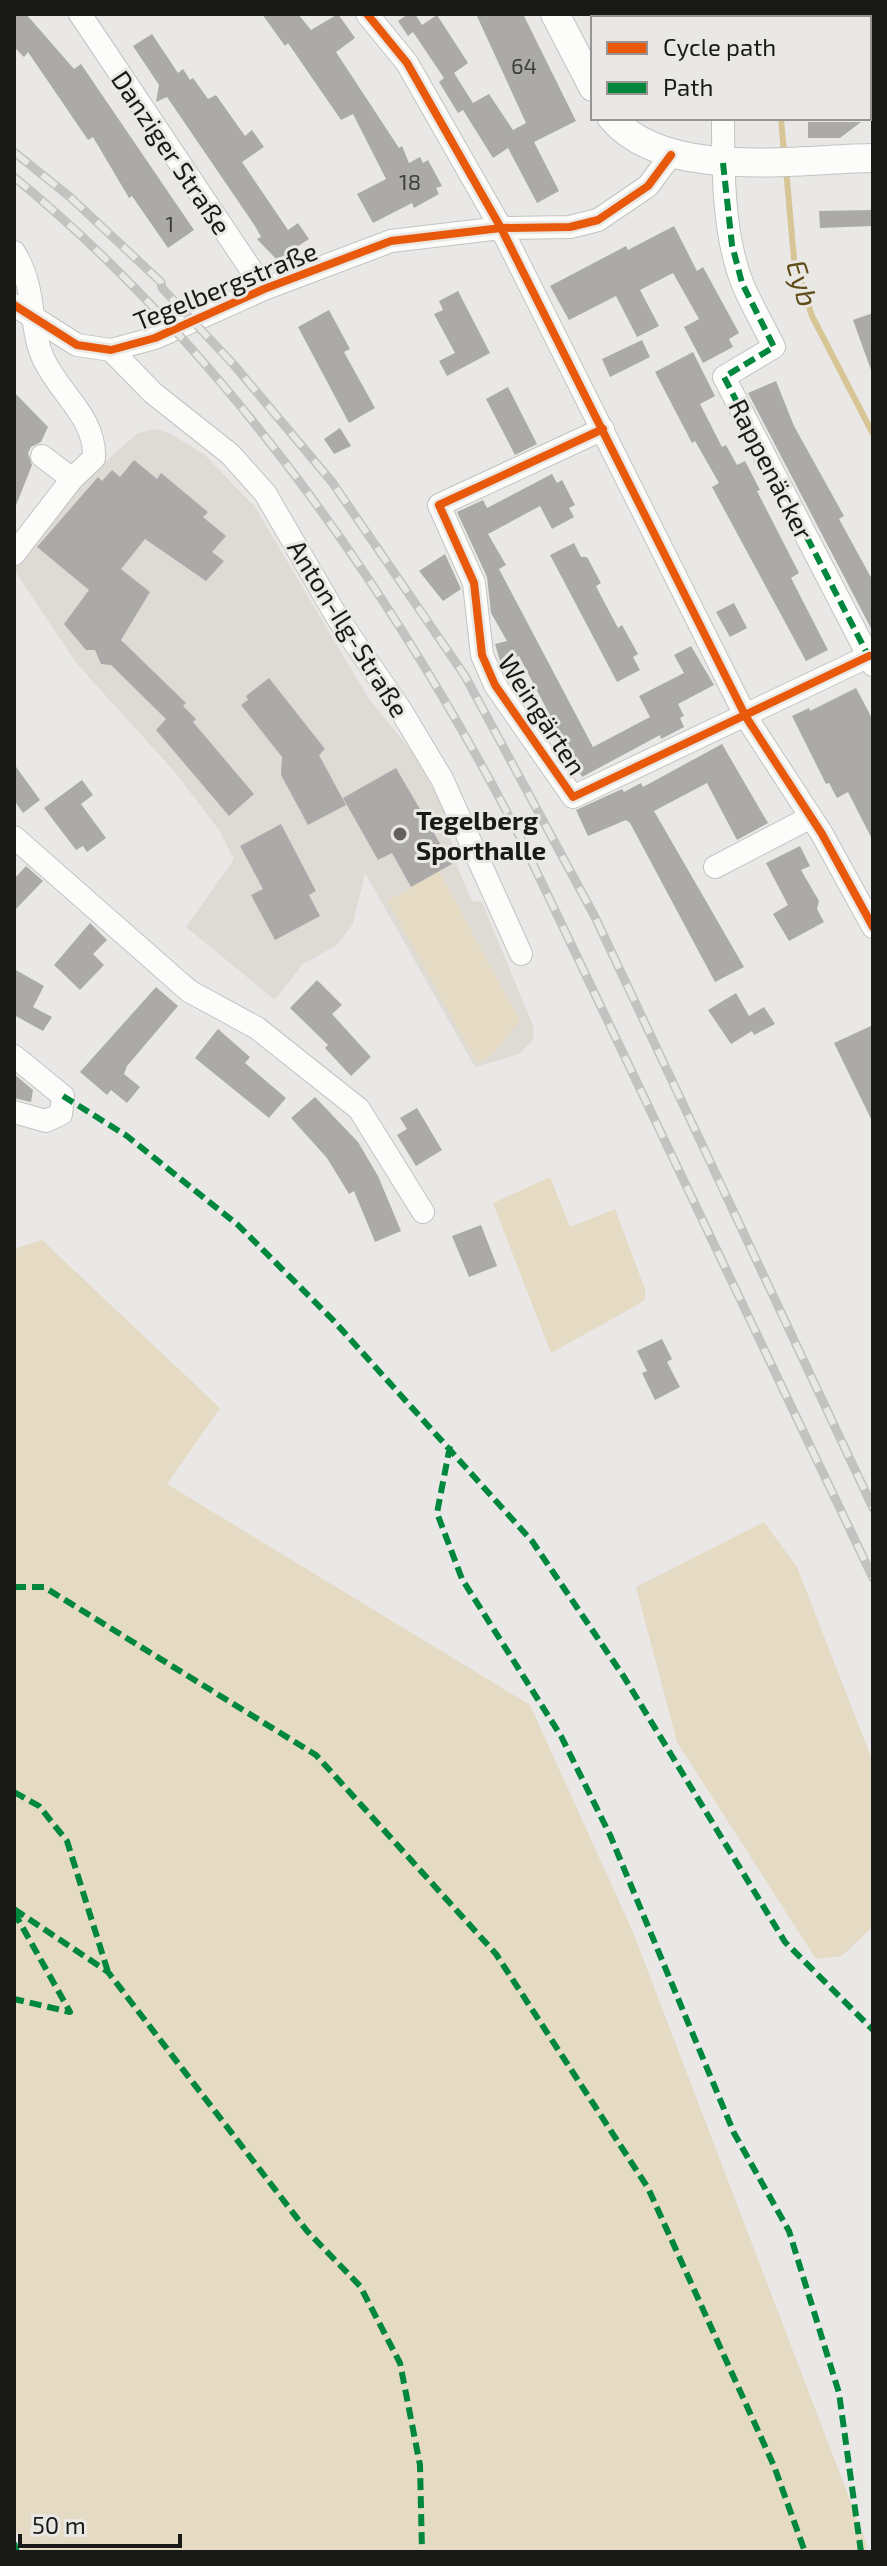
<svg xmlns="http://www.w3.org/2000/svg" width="887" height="2566" viewBox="0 0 887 2566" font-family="'Exo 2',sans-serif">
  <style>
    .built { fill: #dedbd5 }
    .green { fill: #e5dac3 }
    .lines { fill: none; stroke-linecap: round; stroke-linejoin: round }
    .stream { stroke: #d8c595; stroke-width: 6 }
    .building { fill: #abaaa8 }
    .minor-casing { stroke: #c3c3c2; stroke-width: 24 }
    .major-casing { stroke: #c3c3c2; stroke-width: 30 }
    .minor { stroke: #fcfcfb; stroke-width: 22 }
    .major { stroke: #fcfcfb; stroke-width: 28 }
    .rail-casing { stroke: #c2c2c1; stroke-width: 9 }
    .rail { stroke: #eae8e5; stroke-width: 6; stroke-dasharray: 18; stroke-linecap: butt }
    .quiet { stroke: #00873e; stroke-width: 6; stroke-dasharray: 12 6; stroke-linecap: butt }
    .cycleway-casing { stroke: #eae8e5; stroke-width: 13 }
    .cycleway { stroke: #e8590c; stroke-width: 8 }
    .poi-dot { fill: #62615f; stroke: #eae8e5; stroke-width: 3 }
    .labels { text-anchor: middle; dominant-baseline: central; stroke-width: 6; stroke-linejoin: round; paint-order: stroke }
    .number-label { font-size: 22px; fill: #3e3d3b }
    .street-label { font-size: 26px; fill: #191917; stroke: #eae8e5 }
    .poi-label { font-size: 26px; font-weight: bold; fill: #191917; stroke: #eae8e5; text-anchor: start }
    .water-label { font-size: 28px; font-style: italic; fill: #604d19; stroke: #eae8e5 }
  </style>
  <rect width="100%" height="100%" fill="#e9e8e6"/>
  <path class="built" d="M155 429 171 434 205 455 255 507 369 699 415 755 444 810 458 868 472 901 482 902 534 1028 533 1040 519 1054 475 1067 365 873 353 924 336 946 303 964 275 1000 186 927 234 859 219 830 174 771 77 664 14 570 43 523 78 486 138 433Z"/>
  <path class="green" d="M439 871 520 1021 493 1054 477 1063 388 901Z
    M550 1177 570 1227 615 1209 645 1289V1299L639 1304 551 1353 493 1203Z
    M42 1240 220 1408 167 1484 530 1705 633 1932 866 2542 867 2552H23L14 2523V1249Z
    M764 1522 797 1567 873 1762V1926L842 1956 816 1959 677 1742 636 1587Z"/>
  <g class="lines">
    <path class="stream" d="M760 14 762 18
      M781 118 784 154
      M786 169 794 259 812 316 873 434"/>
  </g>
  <path class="building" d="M14 14H26L74 69 81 64 194 230 168 248 132 196 129 198 93 137 88 140 28 52 24 57 14 47Z
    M262 14H298L311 30 338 14 355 38 336 52 399 148 402 146 409 163 420 157 423 163 428 160 442 186 436 188 439 194 414 208 412 203 373 223 357 194 386 179 353 114 341 120 288 43 285 46Z
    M408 14H415L422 25 437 15 468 63 454 73 473 103 489 94 513 130 526 123 476 14H523L576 121 534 142 559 191 537 203 508 148 493 158 463 110 458 113 439 82 444 78 413 32 408 36 398 21Z
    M152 34 178 73 183 69 190 80 193 78 208 99 216 95 245 136 252 130 264 147 242 162 288 230 298 223 309 239 277 260 257 239 261 237 255 226 167 97 156 102 159 85 133 46Z
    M808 122H861L840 138H808Z
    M873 210V226L820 228 819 211Z
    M674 226 697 271 703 267 739 333 729 339 733 347 703 363 684 327 699 319 673 273 640 290 659 326 637 337 616 296 569 320 550 286 626 246 628 250Z
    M458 291 490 353 447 376 439 361 455 353 434 314 443 310 439 301Z
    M329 310 350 349 344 352 375 408 349 423 298 327Z
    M873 313V370H871L853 320Z
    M642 340 650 357 610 377 602 359Z
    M693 352 715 396 700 404 722 447 726 445 737 465 745 461 760 490 757 491 799 573 791 578 828 650 806 661 712 487 719 483 695 441 692 443 655 372Z
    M776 381 794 426 844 516 839 519 873 581V632L748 393Z
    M508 387 537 444 515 455 486 399Z
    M14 392 48 427 41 442 31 447 28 453 32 465 15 508Z
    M340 428 351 446 334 454 324 439Z
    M134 460 157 479 161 473 208 512 203 517 226 536 212 552 224 561 206 581 145 539 121 569 150 592 121 640 186 703 183 706 196 719 193 722 254 794 229 816 156 730 166 719 111 665 101 664 95 650H86L64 624 89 590 37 547 98 477 102 481 112 470 120 477Z
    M552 474 557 483 562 480 575 505 569 508 574 517 552 529 540 506 488 534 506 565 499 569 593 747 650 717 639 696 684 673 674 655 691 646 714 685 678 704 684 716 680 718 684 727 661 739 660 735 582 777 519 656 500 661 495 644 507 641 491 613 487 577 457 512 483 500 487 508Z
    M574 543 581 557H587L601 583 596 586 601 596 618 628 622 625 638 654 633 657 640 670 617 682 550 555Z
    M445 554 461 589 443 601 419 571Z
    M734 603 747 628 730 637 716 612Z
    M269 678 325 749 319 755 346 805 308 825 281 775 282 757 241 705 248 700 246 696Z
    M856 688 873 720V841L848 792 837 798 829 783 826 784 792 716 809 708 810 711Z
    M722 744 768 823 737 840 707 783 654 811 744 967 715 982 630 823 626 820 588 836 576 810 622 789 624 792 641 783 643 787Z
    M14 764 40 800 23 813 14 800Z
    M396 768 452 864 411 887 392 853 378 860 343 798Z
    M82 780 93 795 81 804 106 838 87 852 83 846 76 850 44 808Z
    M281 824 316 891 309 895 320 916 275 940 251 895 263 889 240 846Z
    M800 846 810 866 801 870 819 901 817 909 824 922 789 941 773 914 788 905 766 863Z
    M26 866 43 881 14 911V879Z
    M90 923 107 940 93 954 104 965 80 990 54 965Z
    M14 969 44 986 33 1007 52 1017 43 1031 14 1015Z
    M317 980 342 1005 332 1014 371 1057 351 1076 325 1048 328 1045 290 1008Z
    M156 987 178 1006 127 1066 124 1074 140 1087 127 1103 111 1090 107 1095 80 1072Z
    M736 993 749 1016 764 1007 775 1024 754 1035 752 1031 731 1044 708 1010Z
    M873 1025V1123L834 1043Z
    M218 1029 250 1057 245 1063 286 1098 269 1118 195 1058Z
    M14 1074 33 1090 31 1102 14 1098Z
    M315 1097 358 1142 378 1176 401 1231 375 1242 354 1191 349 1194 327 1158 291 1118Z
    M417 1108 442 1150 416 1166 397 1135 407 1129 400 1118Z
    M481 1225 497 1266 469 1277 452 1236Z
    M662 1339 672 1359 667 1362 680 1387 655 1400 642 1373 647 1371 637 1351Z"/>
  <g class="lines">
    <defs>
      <path id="minor" d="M80 14 264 289
        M367 14 407 63 501 228 746 717 822 834 873 927
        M710 14 711 18
        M723 118C723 171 723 236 743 285 752 306 764 326 774 347L724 377 873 665
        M14 252C38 290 28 327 44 360 60 394 96 418 94 458L72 479 14 554
        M14 305 77 345 111 350 155 338 264 289 391 241 501 228 570 227 598 220 648 186 671 155
        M111 350 153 393 230 454 265 493 337 617 400 709 442 779 521 954
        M603 429 439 505 474 583 482 655 495 685 573 797 869 656
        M42 456 72 479
        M14 837 189 991 257 1028 359 1109 423 1212
        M715 867 811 817
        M14 1056 63 1096 61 1114 46 1121 14 1112"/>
      <path id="major" d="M555 14 593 87
        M612 118C665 181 798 159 873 158"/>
    </defs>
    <use href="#minor" class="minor-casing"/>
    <use href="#major" class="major-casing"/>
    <use href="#minor" class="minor"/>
    <use href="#major" class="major"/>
    <defs>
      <path id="rail" d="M14 152 70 197 161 282 162 288 234 365 332 482 465 676 595 917 873 1508
        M14 177C227 352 397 598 522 841L873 1578"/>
    </defs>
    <use href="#rail" class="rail-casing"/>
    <use href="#rail" class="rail"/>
    <path class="quiet" d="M723 163 732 245 742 283 774 347 724 377 871 661
      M63 1096 127 1136 238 1225 333 1320 532 1541 624 1677 785 1942 873 2030
      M450 1446 437 1513 462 1579 561 1736 610 1835 734 2133 789 2231 839 2393 861 2552
      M14 1587H44L316 1755 496 1954 648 2188 774 2466 805 2552
      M14 1792 39 1806 67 1841 108 1972
      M14 1909 108 1972 307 2231 360 2286 400 2363 420 2465 422 2552
      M14 1912 70 2012 14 1999
      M14 2543 17 2552"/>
    <defs>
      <path id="cycleway" d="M367 14 407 63 501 228 746 717 822 834 873 927
        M14 305 77 345 111 350 155 338 264 289 391 241 501 228 570 227 598 220 648 186 671 155
        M603 429 439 505 474 583 482 655 495 685 573 797 869 656"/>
    </defs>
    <use href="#cycleway" class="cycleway-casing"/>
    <use href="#cycleway" class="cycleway"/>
  </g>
  <circle class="poi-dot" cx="400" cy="834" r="8"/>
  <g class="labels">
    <g class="number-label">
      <text x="524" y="65">64</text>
      <text x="410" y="181">18</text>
      <text x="170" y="223">1</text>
    </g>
    <g class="street-label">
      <text transform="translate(172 152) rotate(56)">Danziger Straße</text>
      <text transform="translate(225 285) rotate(-22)">Tegelbergstraße</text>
      <text transform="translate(772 469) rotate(63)">Rappenäcker</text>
      <text transform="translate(349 628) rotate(58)">Anton-Ilg-Straße</text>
      <text transform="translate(543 714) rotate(57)">Weingärten</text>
    </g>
    <g class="poi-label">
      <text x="416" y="819">Tegelberg<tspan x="416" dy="30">Sporthalle</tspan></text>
    </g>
    <g class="water-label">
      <text transform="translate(803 283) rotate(73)">Eyb</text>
    </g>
  </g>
  <rect width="887" height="2566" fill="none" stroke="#191917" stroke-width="32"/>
  <rect x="591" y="16" width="280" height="104" fill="#eae8e5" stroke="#969593" stroke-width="2"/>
  <rect x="607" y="42" width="40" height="12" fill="#e8590c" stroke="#969593" stroke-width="2"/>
  <text x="663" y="56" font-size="24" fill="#191917">Cycle path</text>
  <rect x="607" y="82" width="40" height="12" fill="#00873e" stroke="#969593" stroke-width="2"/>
  <text x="663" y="96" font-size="24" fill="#191917">Path</text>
  <path d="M20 2534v12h160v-12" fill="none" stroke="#191917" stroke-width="4"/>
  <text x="32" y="2534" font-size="24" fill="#191917" stroke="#eae8e5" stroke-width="6" paint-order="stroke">50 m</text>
</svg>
